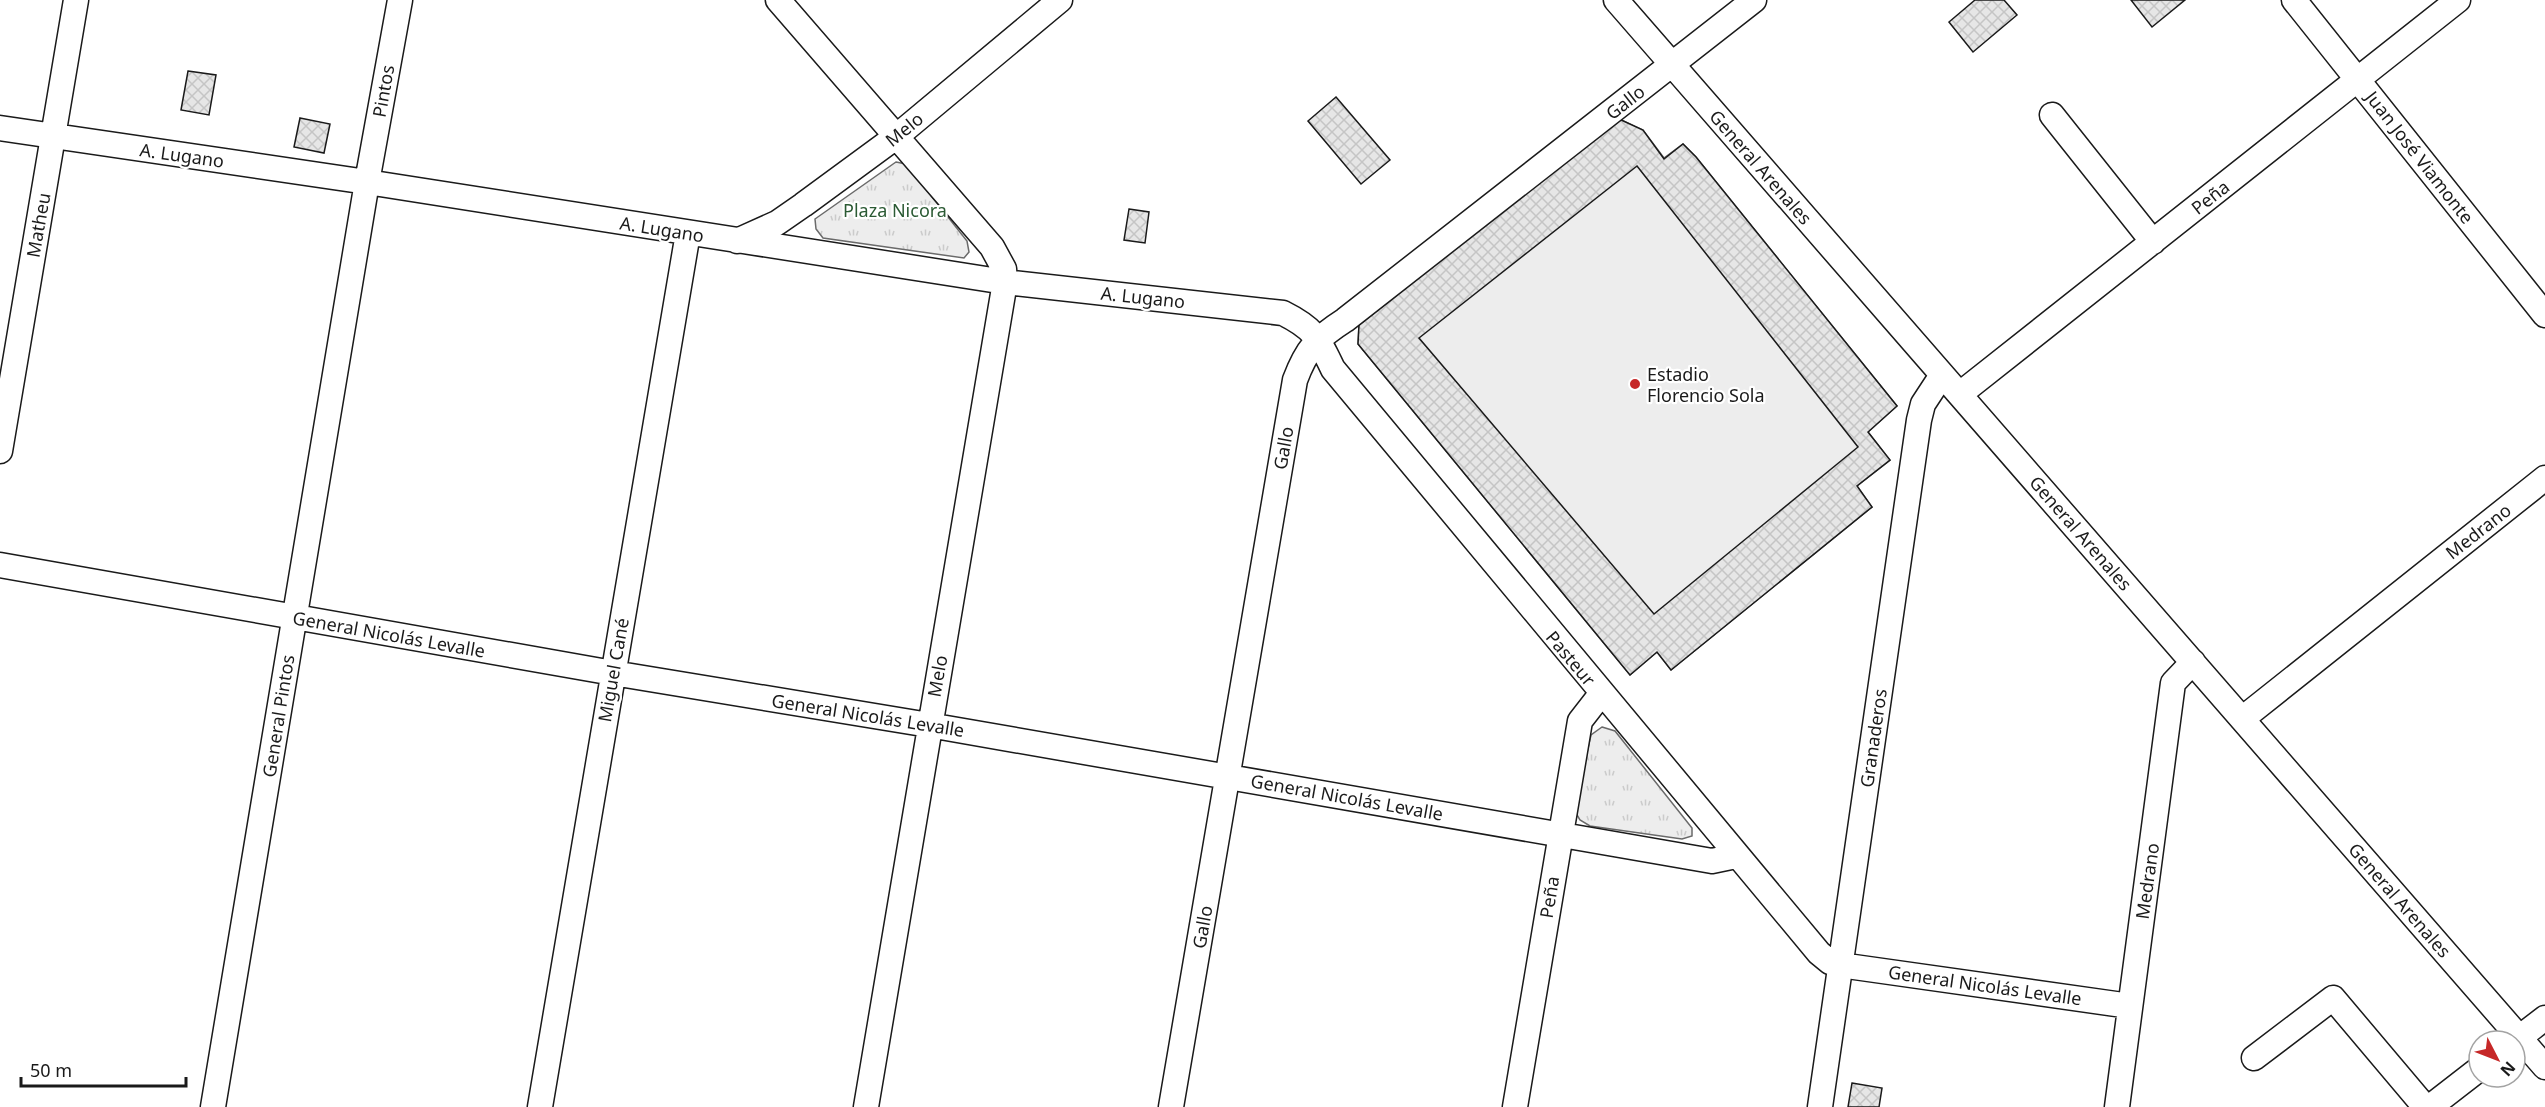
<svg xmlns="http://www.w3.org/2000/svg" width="2545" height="1107" viewBox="0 0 2545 1107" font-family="'Noto Sans',sans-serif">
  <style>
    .park { fill: url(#park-tufts); stroke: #6a6a6a; stroke-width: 1.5 }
    .built { fill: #ededed; stroke: #6a6a6a; stroke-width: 1.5 }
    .building { fill: url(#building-cross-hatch); stroke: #1a1a1a; stroke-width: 1.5; fill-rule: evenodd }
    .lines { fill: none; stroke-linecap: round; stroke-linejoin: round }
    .minor-casing { stroke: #1a1a1a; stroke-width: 27 }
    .minor { stroke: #fff; stroke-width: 24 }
    .poi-dot { fill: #c62828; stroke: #fff; stroke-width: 2 }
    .labels { text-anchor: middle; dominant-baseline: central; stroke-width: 4.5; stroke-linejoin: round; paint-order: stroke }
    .street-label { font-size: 18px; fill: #1a1a1a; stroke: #fff }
    .park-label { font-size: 18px; fill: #2b5a34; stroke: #fff }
    .poi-label { font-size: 18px; fill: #1a1a1a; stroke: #fff; text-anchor: start }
  </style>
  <defs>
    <pattern id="park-tufts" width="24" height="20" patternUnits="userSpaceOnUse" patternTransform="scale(1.5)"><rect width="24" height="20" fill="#ededed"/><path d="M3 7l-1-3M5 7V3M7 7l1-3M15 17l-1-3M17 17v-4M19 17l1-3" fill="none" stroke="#cbcbcb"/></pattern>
    <pattern id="building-cross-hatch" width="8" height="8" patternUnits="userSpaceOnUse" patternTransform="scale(1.5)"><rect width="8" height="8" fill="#e6e6e6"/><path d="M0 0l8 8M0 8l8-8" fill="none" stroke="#c5c5c5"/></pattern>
  </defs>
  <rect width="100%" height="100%" fill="#fff"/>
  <path class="park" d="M896 162 906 164 967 241 969 252 964 258 823 238 816 229 815 219Z
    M1602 727 1615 731 1692 828V836L1682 839 1590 826 1580 820 1574 810 1591 735Z"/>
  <path class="built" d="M1619 119 1643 130 1664 158 1683 144 1696 157 1897 406 1868 432 1890 460 1857 486 1872 507 1671 670 1657 652 1630 675 1358 344 1359 325Z"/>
  <path class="building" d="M1975 0H2004L2017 15 1973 52 1949 22Z
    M2131 0H2185L2152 27Z
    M188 71 216 75 209 115 181 110Z
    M1336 97 1390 160 1361 184 1308 121Z
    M300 118 330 124 324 153 294 147Z
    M1619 119 1643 130 1664 159 1683 144 1696 157 1897 406 1868 432 1890 460 1857 486 1872 507 1671 670 1657 652 1630 675 1358 344 1359 325ZM1637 166 1858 447 1654 614 1419 338Z
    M1129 209 1149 212 1145 243 1124 240Z
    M1852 1083 1882 1088 1879 1107H1848Z"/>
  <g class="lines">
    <defs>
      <path id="minor" d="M778 0 992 247 1004 269 1005 282 866 1107
        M1616 0 2545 1067
        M2294 0 2545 315
        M2052 115 2153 242
        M0 128 367 182 1005 282 1283 313C1315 329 1318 338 1333 369L1819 953 1830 962 1840 965 2130 1006
        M737 241 777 223 803 205 897 136 1060 0
        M1960 394 2458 0
        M0 451 76 0
        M0 565 613 673 929 725 1712 861 1736 856
        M2242 719 2545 478
        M2515 1041 2545 1018
        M2254 1058 2333 998 2425 1107
        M213 1107 367 182 400 0
        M540 1107 688 233
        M1171 1107 1295 380C1307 348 1317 338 1345 320L1754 0
        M1515 1107 1580 721 1601 694
        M1820 1107 1919 420 1923 404 1942 375
        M2117 1107 2173 683 2193 662
        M2430 1107 2479 1069"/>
    </defs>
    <use href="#minor" class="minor-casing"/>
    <use href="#minor" class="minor"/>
  </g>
  <circle class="poi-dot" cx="1635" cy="384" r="6"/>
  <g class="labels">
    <g class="street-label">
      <text transform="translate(383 91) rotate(-80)">Pintos</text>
      <text transform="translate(1625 102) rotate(-38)">Gallo</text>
      <text transform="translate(904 129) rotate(-39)">Melo</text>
      <text transform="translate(182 155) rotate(8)">A. Lugano</text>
      <text transform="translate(2420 157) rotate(52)">Juan José Viamonte</text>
      <text transform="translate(1761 167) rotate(49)">General Arenales</text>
      <text transform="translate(2210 197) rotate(-38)">Peña</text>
      <text transform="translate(38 225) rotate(-80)">Matheu</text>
      <text transform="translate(662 229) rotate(9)">A. Lugano</text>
      <text transform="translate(1143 297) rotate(6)">A. Lugano</text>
      <text transform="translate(1283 448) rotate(-80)">Gallo</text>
      <text transform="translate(2478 531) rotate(-38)">Medrano</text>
      <text transform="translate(2081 533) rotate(49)">General Arenales</text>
      <text transform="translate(389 634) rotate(10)">General Nicolás Levalle</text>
      <text transform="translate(1571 658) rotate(50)">Pasteur</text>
      <text transform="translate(613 670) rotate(-80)">Miguel Cané</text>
      <text transform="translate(937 676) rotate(-80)">Melo</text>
      <text transform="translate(868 715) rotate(9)">General Nicolás Levalle</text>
      <text transform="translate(278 716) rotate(-81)">General Pintos</text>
      <text transform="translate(1873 738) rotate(-82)">Granaderos</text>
      <text transform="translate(1347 797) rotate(10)">General Nicolás Levalle</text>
      <text transform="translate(2147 881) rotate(-82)">Medrano</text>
      <text transform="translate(1549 897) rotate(-81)">Peña</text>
      <text transform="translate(2400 900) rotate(49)">General Arenales</text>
      <text transform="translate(1202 927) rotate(-80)">Gallo</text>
      <text transform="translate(1985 985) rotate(8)">General Nicolás Levalle</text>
    </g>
    <g class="park-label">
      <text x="895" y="210">Plaza Nicora</text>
    </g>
    <g class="poi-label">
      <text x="1647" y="374">Estadio<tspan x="1647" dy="21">Florencio Sola</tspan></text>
    </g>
  </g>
  <g transform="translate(2497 1059) rotate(132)"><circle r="28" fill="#ffffff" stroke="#a3a3a3" stroke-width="1.5"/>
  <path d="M0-4.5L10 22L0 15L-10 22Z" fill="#c62828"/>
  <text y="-9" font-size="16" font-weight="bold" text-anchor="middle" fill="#1a1a1a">N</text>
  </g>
  <path d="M21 1077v9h165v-9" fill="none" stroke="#1a1a1a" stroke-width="3"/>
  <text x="30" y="1077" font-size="18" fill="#1a1a1a" stroke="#ffffff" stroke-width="4.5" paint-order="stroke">50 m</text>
</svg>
